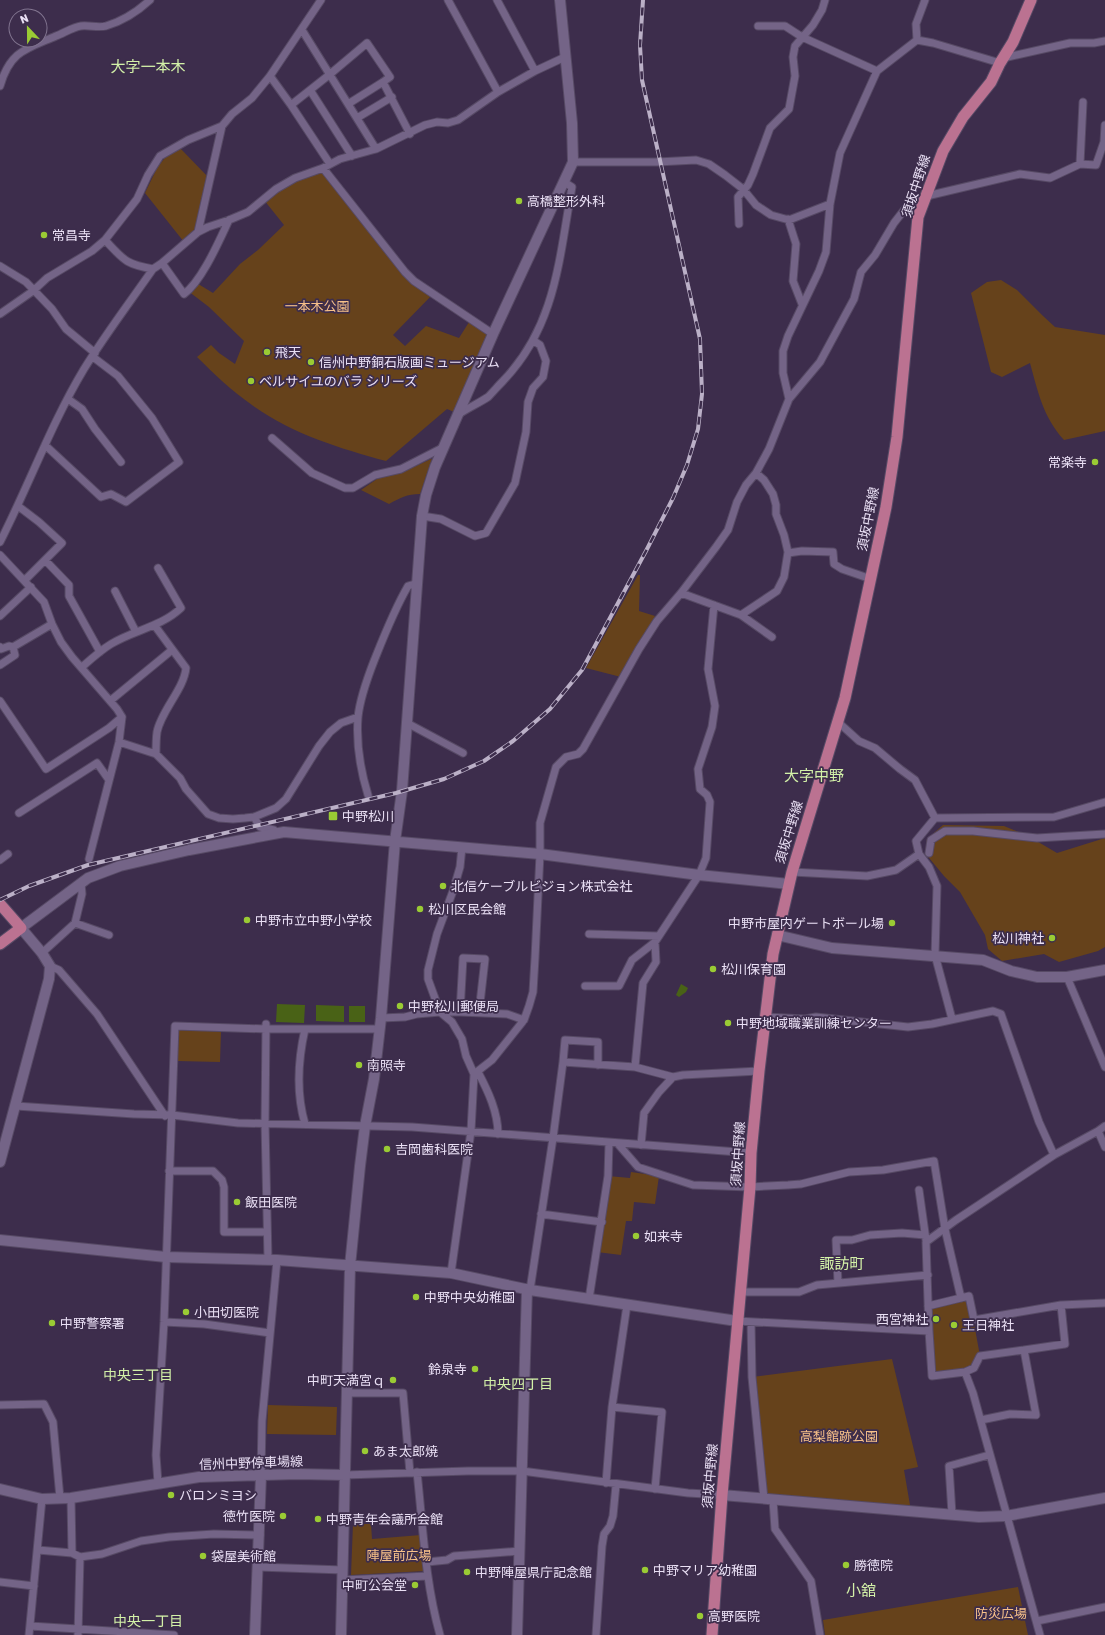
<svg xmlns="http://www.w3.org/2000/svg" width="1105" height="1635" viewBox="0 0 1105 1635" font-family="Rubik,'Noto Sans JP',sans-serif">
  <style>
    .green { fill: #66421b }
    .water { fill: #496216 }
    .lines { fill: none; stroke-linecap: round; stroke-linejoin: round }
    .street-casing { stroke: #574a65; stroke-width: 9 }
    .secondary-casing { stroke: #574a65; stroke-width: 12 }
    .primary-casing { stroke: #574a65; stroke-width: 13 }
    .street { stroke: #746487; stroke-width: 7 }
    .secondary { stroke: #746487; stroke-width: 10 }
    .primary { stroke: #bb7291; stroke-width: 11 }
    .rail-casing { stroke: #bbb0c7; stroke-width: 4 }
    .rail { stroke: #3d2d4c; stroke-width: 2.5; stroke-dasharray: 8; stroke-linecap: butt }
    .poi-dot { fill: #9acb34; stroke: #3d2d4c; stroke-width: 1.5 }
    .labels { text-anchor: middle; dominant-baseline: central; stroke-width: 3.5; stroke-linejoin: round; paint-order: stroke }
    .street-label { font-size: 13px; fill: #eae0f5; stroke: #3d2d4c }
    .poi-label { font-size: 13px; fill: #eae0f5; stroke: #3d2d4c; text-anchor: start }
    .park-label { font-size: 13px; fill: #f8c189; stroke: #3d2d4c }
    .neighbourhood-label { font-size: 14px; fill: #d3f1a8; stroke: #3d2d4c }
    .quarter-label { font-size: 15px; fill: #d3f1a8; stroke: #3d2d4c }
  </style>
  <rect width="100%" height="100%" fill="#3d2d4c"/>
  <path class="green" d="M180 148 208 177 195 233 184 242 145 193 157 168 167 155Z
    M323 168 405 272 433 294 393 335 405 346 426 326 459 338 471 319 493 334 459 414 447 409 386 461C339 448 292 434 252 405 232 391 214 374 197 357L211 345 219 353 235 364 244 341 209 307 188 291 195 282 213 293 240 264 258 250 284 225 264 200 276 189Z
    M1001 280 1017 290 1042 315 1055 327 1105 335V431L1064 440C1043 417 1038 392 1030 363L1002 377 991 372 971 293 987 282Z
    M431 459H432L420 494C407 494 400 498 389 504L361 490 377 479 403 472Z
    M638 575H640L639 611 655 616 621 677 586 668Z
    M943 825 1004 826 1028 836 1057 853 1105 838V947L1098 951 1059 962 1044 954 1002 961 988 949 985 935 960 892 944 876 925 853 927 839Z
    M178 1030 221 1031 220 1062 177 1061Z
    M631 1172 659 1176 655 1204 634 1202 632 1221H626L621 1255 597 1252 608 1176 630 1178Z
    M969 1296 980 1356 974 1368 932 1376 928 1306Z
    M892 1359 918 1467 904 1470 911 1511 764 1499 752 1377Z
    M268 1405 337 1407 336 1435 267 1434Z
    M353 1524H371L372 1539 421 1535 425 1571 351 1575Z
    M1018 1587 1028 1635H825L823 1620Z"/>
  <path class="water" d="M681 984 688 988 686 992 679 997 676 995Z
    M277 1004 305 1005 304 1023 276 1022Z
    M316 1005 344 1006V1022L316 1021Z
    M349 1006H365V1022H349Z"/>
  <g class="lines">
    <defs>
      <path id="street" d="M448 0 498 92
        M497 0 535 71
        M758 26H785L802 37 877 71
        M302 30 376 149
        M917 40 933 43 1000 63
        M1003 58 1070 43H1094L1105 41
        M270 76 291 105 330 164
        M0 86C10 51 26 49 56 36 64 33 73 27 81 26 89 25 98 28 106 26 123 21 137 12 150 0
        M310 90 352 156
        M348 104 383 82
        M291 105 329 75 367 43 390 77 383 82 410 134
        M357 118 392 97
        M573 162H657L696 160 709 164 725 175 743 189 756 205 771 215 789 220 830 204
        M1080 164 1096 165 1104 142 1105 125
        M323 168 405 272 414 281 493 334
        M788 219 796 244 793 281 802 304
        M739 224 738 197 748 185 753 174 770 128 789 109 795 76 793 57 795 46 813 25 822 10 825 0
        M198 232 222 126
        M105 240C124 260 125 264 153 269
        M162 263 184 294C202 281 219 241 229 220
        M0 266 26 282 52 309 66 329 95 353
        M0 314 33 291 47 278 92 251 105 240 137 199 148 175 160 156 188 140 222 126 232 114 252 98 270 76 321 0
        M68 399 82 409 95 429 121 462
        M789 399 783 373V351L788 336 819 271 826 252 830 204 840 153 877 71 917 40 916 24 925 0
        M459 414C468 408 479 403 488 397 493 392 498 386 503 381 556 326 559 259 572 187L564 182
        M272 438 312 473 345 488H353L375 475 401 469 444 447
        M45 445 101 497 111 494 126 502 179 462 152 418 118 376 93 357
        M18 506 39 522 62 543 25 580
        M422 516 441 519 475 536 486 533 515 483 526 432 528 402 533 388 543 377 546 361 540 345 534 341
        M0 542C29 485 51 424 84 369 105 335 130 302 153 269L162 263 198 232 208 227 229 220 248 212 276 189 295 178 323 168 340 159 376 149 425 125 437 122 448 123 458 120 498 92 535 71 565 57
        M788 553 802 551 833 552 834 564 842 569 871 579
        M0 555 44 602 52 624 61 642 72 657 117 709 122 717 119 742 89 859
        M45 560 69 585V596L100 652
        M115 591 136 632
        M681 593 741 615 772 637
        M741 615 777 591 784 577 788 552 784 535 776 514V505L773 494 764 480 756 473
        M0 616 31 587
        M155 626 186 668C184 689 161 711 157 732 156 739 156 747 156 754
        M0 647 1 649 9 646 13 647
        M0 665 15 655 13 647 52 624
        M82 667C91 659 101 650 111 644 134 630 161 627 181 608L158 568
        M0 701 46 769 109 728 122 717
        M110 701 172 650
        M838 722 859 741 875 748 900 769 915 780 935 818 916 841 919 854 929 867 937 886 935 955 952 1019
        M407 723 463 753
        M119 742 156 754 180 778 186 789 208 814 219 818 233 819 245 818 254 817 276 808 286 799 319 746 330 732 341 723 358 717
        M368 795C360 769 356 744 358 717 360 698 367 679 374 661 384 636 394 610 408 586L418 583
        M19 813 97 763 109 780
        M254 817 260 827 274 830 278 833
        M935 818 1054 817 1105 802
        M462 847 460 867 453 891 437 934 428 970V979L440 1012 452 1022 462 1039 466 1056 474 1074
        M929 853 931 840 945 831H973L1037 838 1105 834
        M0 860 8 854
        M792 872 867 876 896 870 919 854
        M81 883 82 894 75 923 109 935
        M589 934 659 936
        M42 953 75 923
        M50 966 59 970 97 1014 165 1116
        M1067 977 1105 1067
        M585 986H619L632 960 655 942 699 875 706 858 710 802 707 795 700 789 698 769 712 727 715 706 708 669 714 605
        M460 1012 463 958 485 959 479 1012
        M765 1017 805 1019 816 1017 908 1027 932 1024 993 1011 1001 1014 1039 1122 1054 1155
        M381 1018 405 1017 417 1014 440 1012H460L507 1014 524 1020
        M266 1024 265 1123 268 1259
        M563 1062 565 1040 598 1042V1065
        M635 1067 643 983 656 962 655 942
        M478 1072C488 1091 498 1112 498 1134
        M16 1106 134 1114 172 1115 238 1123 412 1127 751 1153
        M305 1124C296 1093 298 1060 305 1029
        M1098 1131 1105 1147
        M618 1144 638 1167 693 1185 750 1187 788 1185 801 1184 849 1172 883 1170 934 1161 945 1229 961 1298
        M641 1145 644 1113 659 1092 673 1077 683 1075 759 1071
        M169 1171H213L222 1180 224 1187V1232H267
        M919 1190 926 1240
        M541 1214 602 1222
        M451 1273 471 1131 474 1074 492 1060 524 1020 529 1006 533 992 535 958 540 854V823L556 767 566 757 578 754 583 749 639 649 657 621 681 593 716 547 728 530 737 502 746 485 756 473 769 449 789 399 820 362 854 299 861 272 875 255 894 223 908 205 931 195 1020 174 1050 178 1080 164 1083 102
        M838 1283 836 1240H852L870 1235 902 1233 925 1235
        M530 1290 553 1138 563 1062 635 1067 673 1077
        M739 1292H799L817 1285 928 1275
        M589 1299 608 1176 609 1143
        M928 1306 969 1296 974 1320 1061 1305
        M737 1321 929 1331 926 1242 956 1220 1054 1155 1098 1131 1105 1126
        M164 1322 204 1324 270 1333
        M751 1322 752 1377 764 1499
        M929 1331 932 1376 965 1372 973 1393 1040 1635
        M965 1372 974 1368 980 1356 1024 1350
        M347 1393H403L410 1473
        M0 1405 44 1404 53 1422 60 1498
        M612 1407 662 1412 655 1489
        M981 1420 1010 1414 1036 1415 1024 1350 1065 1344 1061 1305 1105 1303
        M417 1472C423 1527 425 1582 440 1635
        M261 1475 262 1421 277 1260
        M345 1475 468 1471H522L688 1493 722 1495
        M158 1483 156 1455 164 1322 175 1026 266 1029H379
        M606 1483 612 1407 627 1305
        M71 1498 72 1553 80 1557 78 1635
        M773 1500 775 1529 811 1581 820 1635
        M952 1514 949 1466 989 1455
        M38 1550 72 1553
        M80 1557 102 1554 141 1541 169 1537 214 1534 260 1535
        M427 1562 447 1560 454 1556 520 1551
        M258 1567 343 1570
        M342 1580 428 1576
        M0 1582 34 1586
        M1037 1621 1105 1607
        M30 1626 174 1635
        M29 1635 42 1499
        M596 1635 602 1546 604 1534 610 1526 613 1516 616 1485"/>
      <path id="secondary" d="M777 935 832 948 983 960 1011 971 1037 977H1067L1105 970
        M0 1162 49 979 50 966 42 953 21 928 88 878 120 866 189 850 284 832 540 854 699 875 789 884
        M0 1240 166 1257 277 1260 451 1273 530 1290 737 1321
        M0 1489 42 1499 71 1498 199 1477 298 1474 345 1475
        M722 1495 979 1517 1006 1516 1105 1498
        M255 1635 261 1475
        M341 1635 350 1266 360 1166 365 1126 374 1079 381 1018 395 841 402 791 422 516 426 495 435 467 493 334 573 162 572 123 560 0
        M517 1635 527 1289"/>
      <path id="primary" d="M0 904 21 928 0 944
        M712 1635 722 1495 750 1187 751 1153 759 1071 773 954 792 872 845 698 886 507 897 437 918 217 943 151 963 117 991 82 1000 63 1013 42 1031 0"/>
    </defs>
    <use href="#street" class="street-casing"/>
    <use href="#secondary" class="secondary-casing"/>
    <use href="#primary" class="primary-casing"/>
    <use href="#street" class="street"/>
    <use href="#secondary" class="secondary"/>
    <use href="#primary" class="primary"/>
    <defs>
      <path id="rail" d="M0 900 29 886 88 865 396 793 444 779 484 761 513 741 550 709 582 670 646 551 673 498 687 465 698 429 702 394 700 339 642 80 640 45 643 0"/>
    </defs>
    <use href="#rail" class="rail-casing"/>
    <use href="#rail" class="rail"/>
  </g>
  <g class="poi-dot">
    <circle cx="519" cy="201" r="4"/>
    <circle cx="44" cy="235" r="4"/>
    <circle cx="267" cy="352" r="4"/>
    <circle cx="311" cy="362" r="4"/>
    <circle cx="251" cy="381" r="4"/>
    <circle cx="1095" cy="462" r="4"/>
    <rect x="328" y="811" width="10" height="10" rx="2"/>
    <circle cx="443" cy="886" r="4"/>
    <circle cx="420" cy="909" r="4"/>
    <circle cx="247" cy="920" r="4"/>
    <circle cx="892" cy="923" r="4"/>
    <circle cx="1052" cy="938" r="4"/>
    <circle cx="713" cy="969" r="4"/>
    <circle cx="400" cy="1006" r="4"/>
    <circle cx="728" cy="1023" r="4"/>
    <circle cx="359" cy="1065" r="4"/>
    <circle cx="387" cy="1149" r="4"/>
    <circle cx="237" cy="1202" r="4"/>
    <circle cx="636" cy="1236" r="4"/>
    <circle cx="416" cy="1297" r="4"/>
    <circle cx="186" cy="1312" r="4"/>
    <circle cx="936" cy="1319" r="4"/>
    <circle cx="52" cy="1323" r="4"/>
    <circle cx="954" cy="1325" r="4"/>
    <circle cx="475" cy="1369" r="4"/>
    <circle cx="393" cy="1380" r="4"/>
    <circle cx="365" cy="1451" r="4"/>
    <circle cx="171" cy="1495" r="4"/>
    <circle cx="283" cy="1516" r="4"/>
    <circle cx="318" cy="1519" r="4"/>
    <circle cx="203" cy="1556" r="4"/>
    <circle cx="846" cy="1565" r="4"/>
    <circle cx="645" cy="1570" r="4"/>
    <circle cx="467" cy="1572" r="4"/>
    <circle cx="415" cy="1585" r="4"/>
    <circle cx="700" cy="1616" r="4"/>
  </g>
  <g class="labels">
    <g class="street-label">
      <text transform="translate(916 186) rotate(-72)">須坂中野線</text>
      <text transform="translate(868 519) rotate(-79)">須坂中野線</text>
      <text transform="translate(789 832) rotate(-73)">須坂中野線</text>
      <text transform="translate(738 1154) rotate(-86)">須坂中野線</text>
      <text transform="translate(251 1463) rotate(-2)">信州中野停車場線</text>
      <text transform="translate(710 1476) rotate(-85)">須坂中野線</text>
    </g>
    <g class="poi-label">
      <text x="527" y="201">高橋整形外科</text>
      <text x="52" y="235">常昌寺</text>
      <text x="275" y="352">飛天</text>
      <text x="319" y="362">信州中野銅石版画ミュージアム</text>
      <text x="259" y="381">ベルサイユのバラ シリーズ</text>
      <text x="1087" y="462" text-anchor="end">常楽寺</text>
      <text x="342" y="816">中野松川</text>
      <text x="451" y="886">北信ケーブルビジョン株式会社</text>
      <text x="428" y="909">松川区民会館</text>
      <text x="255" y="920">中野市立中野小学校</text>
      <text x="884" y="923" text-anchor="end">中野市屋内ゲートボール場</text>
      <text x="1044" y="938" text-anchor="end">松川神社</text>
      <text x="721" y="969">松川保育園</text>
      <text x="408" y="1006">中野松川郵便局</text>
      <text x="736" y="1023">中野地域職業訓練センター</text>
      <text x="367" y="1065">南照寺</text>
      <text x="395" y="1149">吉岡歯科医院</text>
      <text x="245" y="1202">飯田医院</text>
      <text x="644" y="1236">如来寺</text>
      <text x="424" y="1297">中野中央幼稚園</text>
      <text x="194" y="1312">小田切医院</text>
      <text x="928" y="1319" text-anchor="end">西宮神社</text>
      <text x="60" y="1323">中野警察署</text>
      <text x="962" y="1325">王日神社</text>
      <text x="467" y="1369" text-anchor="end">鈴泉寺</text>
      <text x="385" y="1380" text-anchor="end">中町天満宮ｑ</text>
      <text x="373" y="1451">あま太郎焼</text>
      <text x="179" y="1495">バロンミヨシ</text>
      <text x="275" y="1516" text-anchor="end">徳竹医院</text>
      <text x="326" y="1519">中野青年会議所会館</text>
      <text x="211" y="1556">袋屋美術館</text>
      <text x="854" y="1565">勝徳院</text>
      <text x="653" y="1570">中野マリア幼稚園</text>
      <text x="475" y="1572">中野陣屋県庁記念館</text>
      <text x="407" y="1585" text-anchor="end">中町公会堂</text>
      <text x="708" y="1616">高野医院</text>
    </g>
    <g class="park-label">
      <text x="317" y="306">一本木公園</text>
      <text x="839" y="1436">高梨館跡公園</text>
      <text x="399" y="1555">陣屋前広場</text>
      <text x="1001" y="1613">防災広場</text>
    </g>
    <g class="neighbourhood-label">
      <text x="138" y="1375">中央三丁目</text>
      <text x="518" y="1384">中央四丁目</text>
      <text x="148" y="1621">中央一丁目</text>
    </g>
    <g class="quarter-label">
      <text x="148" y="67">大字一本木</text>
      <text x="814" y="776">大字中野</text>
      <text x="842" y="1264">諏訪町</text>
      <text x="861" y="1591">小舘</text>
    </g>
  </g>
  <g transform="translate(28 28) rotate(338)"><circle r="19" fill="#3d2d4c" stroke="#827590"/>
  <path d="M0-3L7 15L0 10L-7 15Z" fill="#9acb34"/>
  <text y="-6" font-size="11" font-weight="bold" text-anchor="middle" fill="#eae0f5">N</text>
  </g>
</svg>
